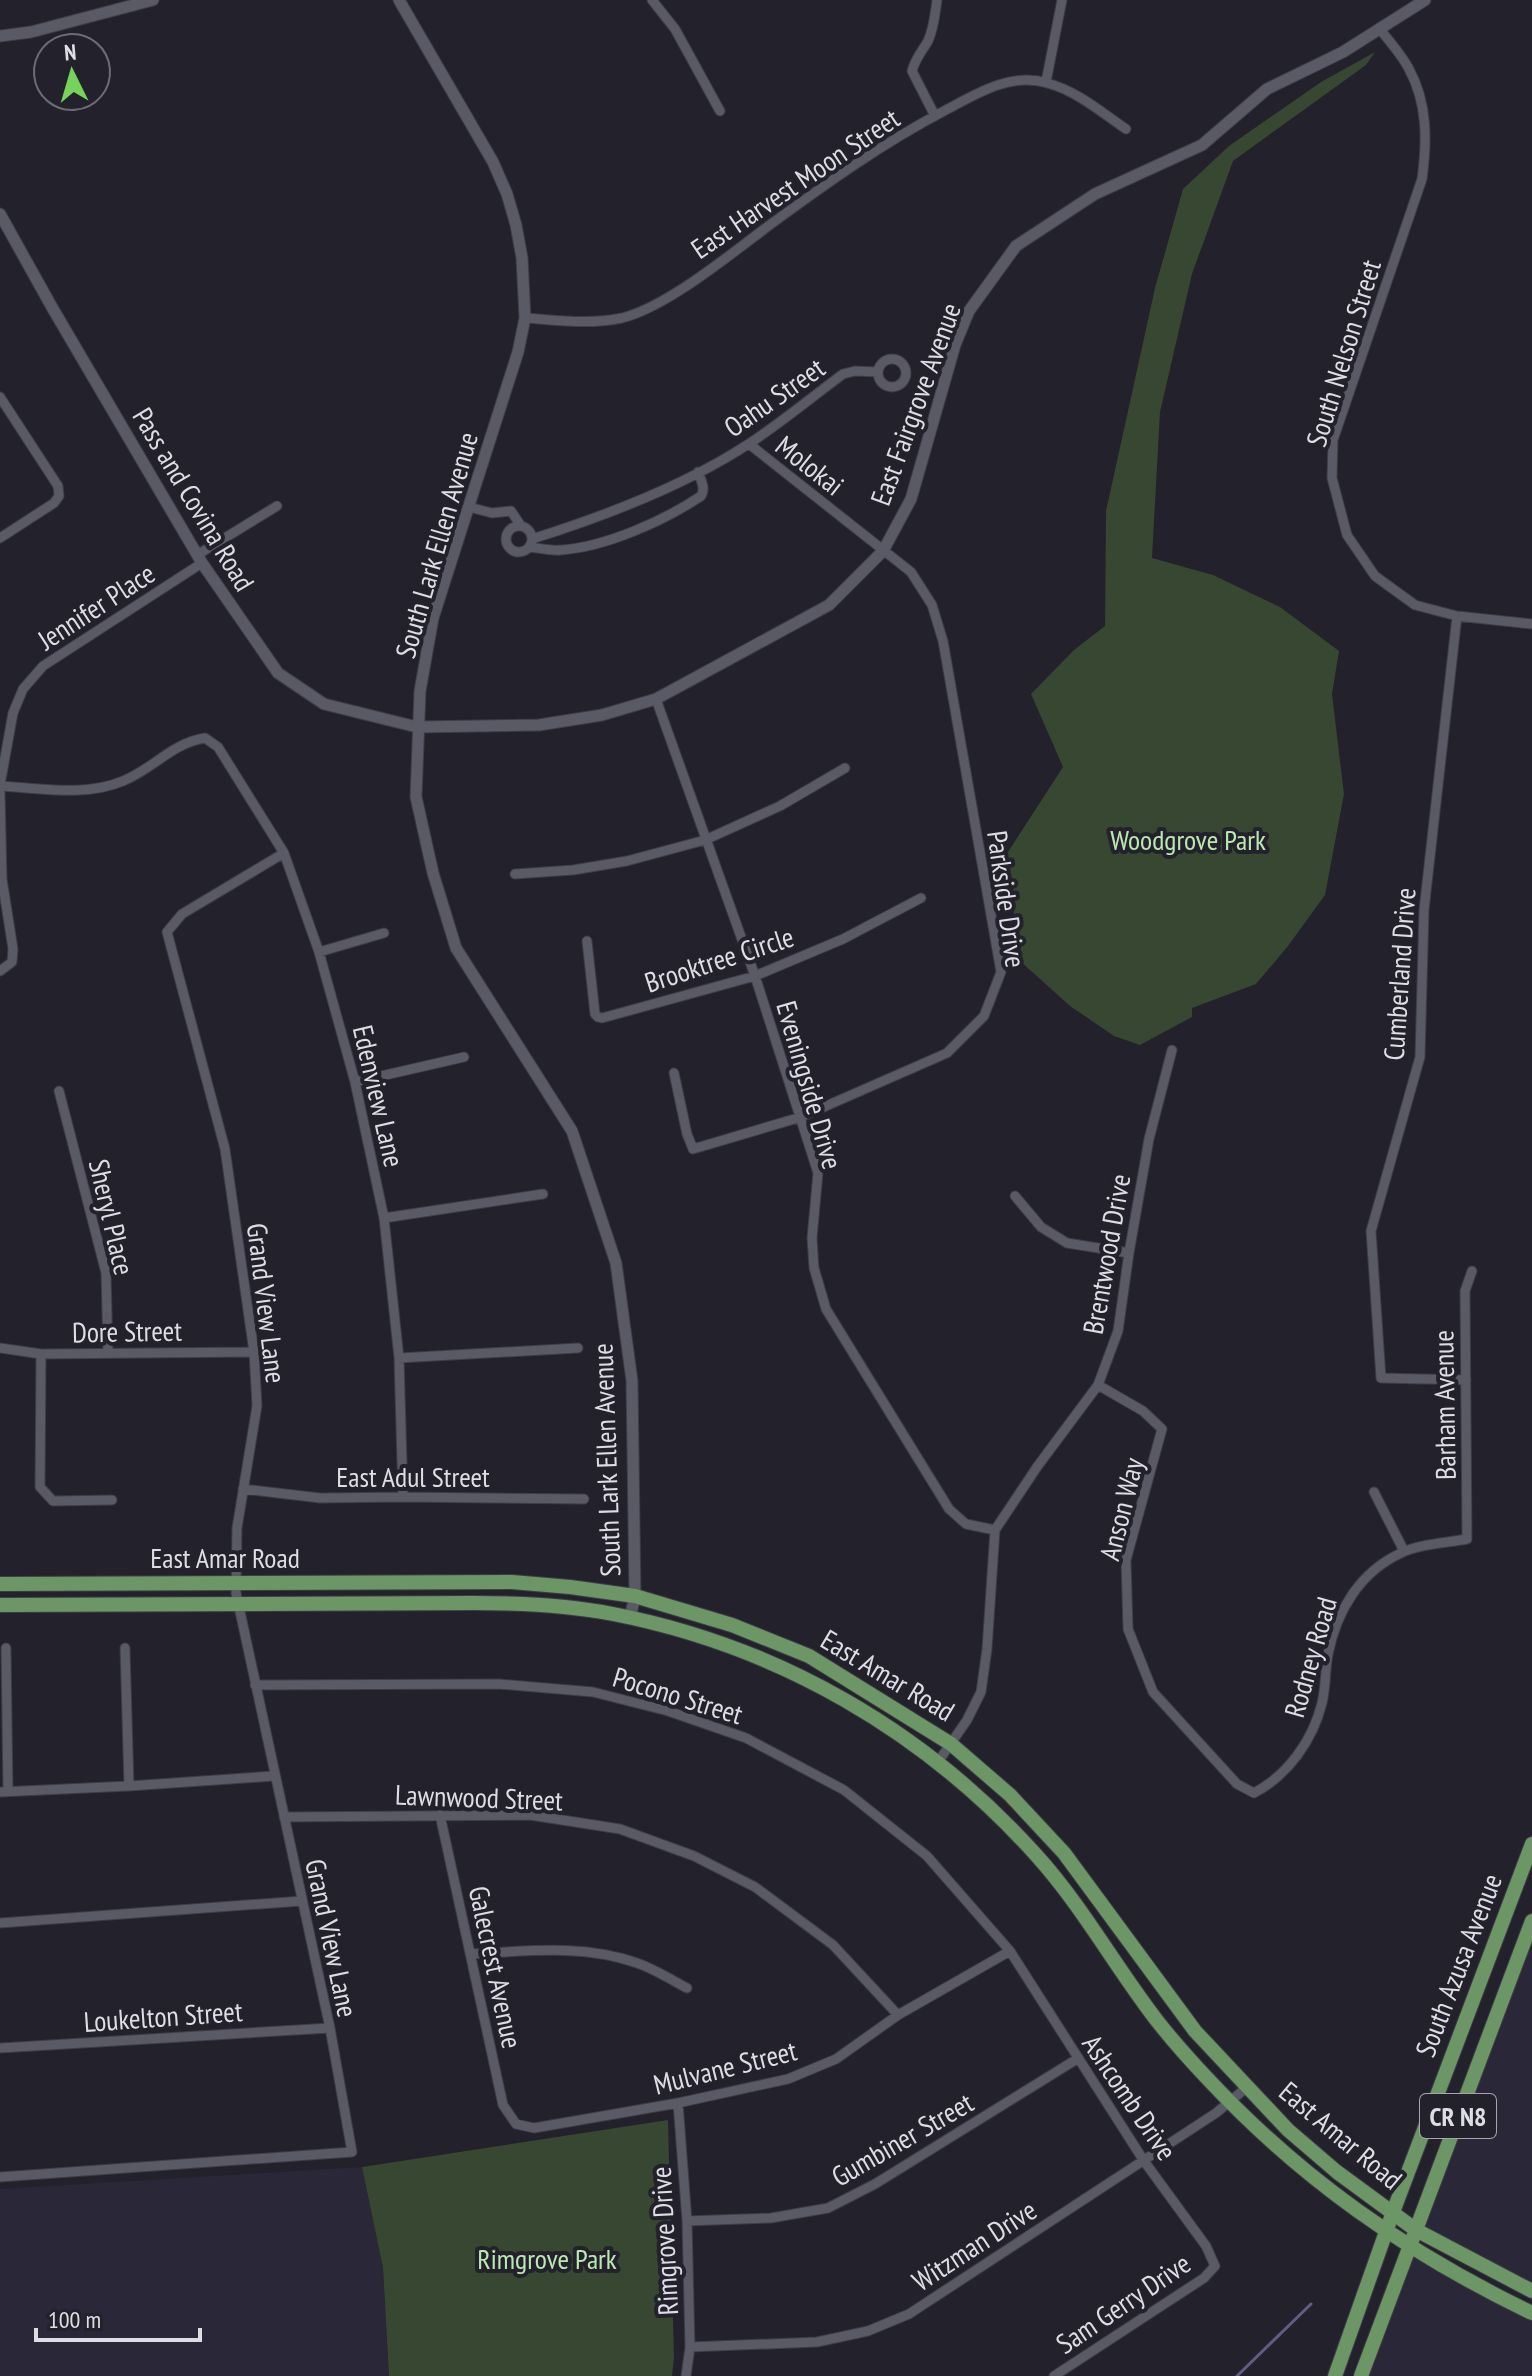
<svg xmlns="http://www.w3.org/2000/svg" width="1532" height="2376" viewBox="0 0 1532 2376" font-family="'PT Sans Narrow',sans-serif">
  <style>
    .built { fill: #2a2738 }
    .green { fill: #374732 }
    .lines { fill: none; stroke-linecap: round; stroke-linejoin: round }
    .stream { stroke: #625c82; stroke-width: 3 }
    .minor-casing { stroke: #3e3d46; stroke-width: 11 }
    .tertiary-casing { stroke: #3e3d46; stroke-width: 13 }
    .primary-casing { stroke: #3e3d46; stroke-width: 16 }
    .minor { stroke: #5a5966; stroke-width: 9 }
    .tertiary { stroke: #5a5966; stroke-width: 11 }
    .primary { stroke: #6d9666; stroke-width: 14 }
    .labels { text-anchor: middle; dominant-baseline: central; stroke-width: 8; stroke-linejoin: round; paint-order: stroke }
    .shield { fill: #23212c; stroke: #a5a5ad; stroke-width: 2 }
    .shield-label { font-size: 26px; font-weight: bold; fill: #dddde4 }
    .street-label { font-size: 28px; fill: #dddde4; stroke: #23212c }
    .park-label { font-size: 28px; fill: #bce8af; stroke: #23212c }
  </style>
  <rect width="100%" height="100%" fill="#23212c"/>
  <path class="built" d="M1523 1946 1532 1951V2291L1416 2230Z
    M362 2167 383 2268 389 2376H0V2189Z
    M1409 2247 1532 2313V2376H1362Z"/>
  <path class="green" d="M1375 52 1366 65 1233 161 1192 274 1160 412 1152 558 1213 575 1280 607 1339 651 1332 694 1344 794 1325 895 1288 946 1256 984 1192 1008V1017L1140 1045 1114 1036 1070 1006 1020 961 1006 855 1063 767 1031 694 1074 650 1105 626 1106 511 1155 288 1183 189 1229 146 1321 82Z
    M668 2120 674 2357 672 2376H389L383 2268 362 2167Z"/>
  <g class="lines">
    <path class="stream" d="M1237 2376 1311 2304"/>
    <defs>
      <path id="minor" d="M652 0 675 29 720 111
        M1379 28C1389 41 1402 55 1409 69 1428 104 1427 142 1422 179L1333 440 1332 478 1347 535 1375 576 1415 605 1457 616 1532 624
        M1046 82 1062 0
        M935 116 912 71C916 57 921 53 928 41 934 28 935 14 937 0
        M525 318C557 320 589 325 622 318 667 307 732 253 771 224 827 183 883 143 944 111 976 94 1010 72 1047 83 1077 91 1101 112 1126 129
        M878 373a14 14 0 1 1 28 0a14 14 0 1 1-28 0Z
        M0 397 58 486 59 496 54 503 0 538
        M469 507 492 513 511 511 521 526
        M506 539a13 13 0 1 1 26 0a13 13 0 1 1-26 0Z
        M532 539C602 517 688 484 750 443 782 422 812 397 843 374L855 371 878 372
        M529 547C539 548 551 551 561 550 605 547 664 521 701 496 706 489 701 480 698 472
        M197 555 277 506
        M1457 616 1424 910 1420 1057 1371 1231 1381 1378 1466 1380
        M656 699 755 976 818 1173 812 1238 814 1268 826 1309 949 1509 966 1524 995 1530
        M0 785 13 713 23 689 43 666 202 563
        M0 786C40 788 85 797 123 781 153 769 172 743 205 738L218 747 284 853 319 952 355 1082 384 1218 399 1358 403 1497
        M0 792 2 879 13 949 12 962 0 971
        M515 874 573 870 627 861 705 840 780 806 845 768
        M587 941 595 1014 598 1017 602 1018 755 976 843 939 921 898
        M319 952 384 933
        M674 1073 687 1134 693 1149 801 1117 947 1053 984 1016 1001 972 943 641 932 605 911 572 749 444
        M355 1082 464 1057
        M59 1091 106 1273 108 1353
        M1015 1196 1041 1227 1067 1243 1129 1253
        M384 1218 543 1194
        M0 1348 41 1354 254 1352
        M41 1354 40 1487 53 1501 112 1500
        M399 1358 578 1348
        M1098 1385 1143 1411 1162 1429 1126 1560 1128 1629 1153 1692 1237 1784 1254 1793C1288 1775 1313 1740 1322 1703 1326 1687 1325 1670 1328 1654 1337 1610 1360 1572 1401 1553 1420 1544 1446 1543 1467 1539L1465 1291 1472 1271
        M243 1489 320 1498 403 1497 584 1499
        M1374 1492 1404 1551
        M6 1648 8 1791
        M125 1648 129 1786
        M255 1685 499 1684 593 1692 668 1711 746 1738 844 1790 927 1856 1010 1951 1144 2161 1206 2246 1215 2266 1204 2278 1054 2376
        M938 1762 967 1720 981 1692 987 1649 995 1530 1037 1467 1098 1385 1118 1331 1129 1253 1149 1139 1172 1050
        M0 1792 129 1786 274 1776
        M440 1815 503 2105 516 2124 534 2128 678 2103 788 2079 836 2059 898 2015 1010 1951
        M284 1817 530 1815 620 1829 694 1856 755 1887 833 1945 898 2015
        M0 1923 302 1901
        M471 1954C526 1951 584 1944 637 1963 655 1969 671 1980 687 1988
        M0 2048 330 2028
        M678 2103 687 2221 690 2347 686 2376
        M0 2177 352 2152 330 2028 236 1593 237 1528 257 1406 254 1352 225 1149 167 932 182 914 284 853
        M687 2221 771 2218 828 2208 875 2184 1077 2059
        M690 2347 817 2342 868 2331 909 2314 1216 2113 1246 2088"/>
      <path id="tertiary" d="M399 0 493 162 507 194 516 225 522 258 525 318 518 352 433 618 420 691 416 797 433 873 456 948 572 1131 616 1263 632 1381 635 1596 630 1618
        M0 36 31 32 153 0
        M0 214 53 309 202 563 278 673 324 704 417 727 539 725 602 715 656 699 829 605 883 551 911 499 955 345 969 311 1016 246 1095 194 1202 145 1267 89 1343 52 1425 0"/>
      <path id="primary" d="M0 1584 512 1582 570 1587 635 1596 732 1625 809 1656 951 1744 1010 1795 1064 1853 1195 2031 1288 2130 1337 2172 1416 2230 1532 2291
        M0 1605 474 1603C520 1603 567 1605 613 1614 778 1646 925 1731 1037 1856 1083 1907 1116 1968 1158 2022 1173 2041 1190 2060 1206 2077 1301 2179 1407 2253 1532 2313
        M1335 2376 1393 2212 1532 1844
        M1361 2376 1532 1921"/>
    </defs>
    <use href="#minor" class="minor-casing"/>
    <use href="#tertiary" class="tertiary-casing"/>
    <use href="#primary" class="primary-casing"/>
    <use href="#minor" class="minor"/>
    <use href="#tertiary" class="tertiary"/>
    <use href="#primary" class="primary"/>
  </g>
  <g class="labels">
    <rect class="shield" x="1420" y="2094" width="76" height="44" rx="6"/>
    <g class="shield-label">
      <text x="1458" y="2116">CR N8</text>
    </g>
    <g class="street-label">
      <text transform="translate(795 183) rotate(-34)">East Harvest Moon Street</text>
      <text transform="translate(1343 353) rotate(-73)">South Nelson Street</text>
      <text transform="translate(774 397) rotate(-35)">Oahu Street</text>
      <text transform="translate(915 404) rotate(-70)">East Fairgrove Avenue</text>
      <text transform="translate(810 465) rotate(38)">Molokai</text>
      <text transform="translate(194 499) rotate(59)">Pass and Covina Road</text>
      <text transform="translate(436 545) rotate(-74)">South Lark Ellen Avenue</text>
      <text transform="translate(96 606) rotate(-33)">Jennifer Place</text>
      <text transform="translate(1007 899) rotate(82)">Parkside Drive</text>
      <text transform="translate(719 959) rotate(-18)">Brooktree Circle</text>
      <text transform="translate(1399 974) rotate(-86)">Cumberland Drive</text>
      <text transform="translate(810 1085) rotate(74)">Eveningside Drive</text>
      <text transform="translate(379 1096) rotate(77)">Edenview Lane</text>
      <text transform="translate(112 1217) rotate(77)">Sheryl Place</text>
      <text transform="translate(1106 1254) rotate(-80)">Brentwood Drive</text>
      <text transform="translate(267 1303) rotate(83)">Grand View Lane</text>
      <text transform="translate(127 1331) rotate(-1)">Dore Street</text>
      <text transform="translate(1444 1405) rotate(-91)">Barham Avenue</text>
      <text transform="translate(606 1460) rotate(-92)">South Lark Ellen Avenue</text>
      <text x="413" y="1476">East Adul Street</text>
      <text transform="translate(1121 1509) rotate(-76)">Anson Way</text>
      <text x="225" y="1557">East Amar Road</text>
      <text transform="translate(1310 1657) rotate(-74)">Rodney Road</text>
      <text transform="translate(888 1675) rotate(31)">East Amar Road</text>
      <text transform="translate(678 1695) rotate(17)">Pocono Street</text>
      <text transform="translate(479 1797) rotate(2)">Lawnwood Street</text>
      <text transform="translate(332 1938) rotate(78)">Grand View Lane</text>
      <text transform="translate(1458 1965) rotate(-69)">South Azusa Avenue</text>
      <text transform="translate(496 1967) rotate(78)">Galecrest Avenue</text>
      <text transform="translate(163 2016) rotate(-4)">Loukelton Street</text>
      <text transform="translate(725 2067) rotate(-14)">Mulvane Street</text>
      <text transform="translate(1130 2097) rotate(56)">Ashcomb Drive</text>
      <text transform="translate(1341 2135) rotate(40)">East Amar Road</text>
      <text transform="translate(902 2139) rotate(-30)">Gumbiner Street</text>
      <text transform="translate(664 2241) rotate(-93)">Rimgrove Drive</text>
      <text transform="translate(974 2245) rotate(-33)">Witzman Drive</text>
      <text transform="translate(1123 2303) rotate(-34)">Sam Gerry Drive</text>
    </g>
    <g class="park-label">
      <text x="1188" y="839">Woodgrove Park</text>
      <text x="547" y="2258">Rimgrove Park</text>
    </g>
  </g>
  <g transform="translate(72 72) rotate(355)"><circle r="38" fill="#23212c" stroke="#6d6c76" stroke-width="2"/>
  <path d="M0-6L14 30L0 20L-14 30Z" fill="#76d25a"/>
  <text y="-12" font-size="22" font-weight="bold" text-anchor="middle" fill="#dddde4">N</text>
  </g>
  <path d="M36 2328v12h164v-12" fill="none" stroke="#dddde4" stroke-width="4"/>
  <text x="48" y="2328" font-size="24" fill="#dddde4" stroke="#23212c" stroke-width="6" paint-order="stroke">100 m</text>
</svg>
